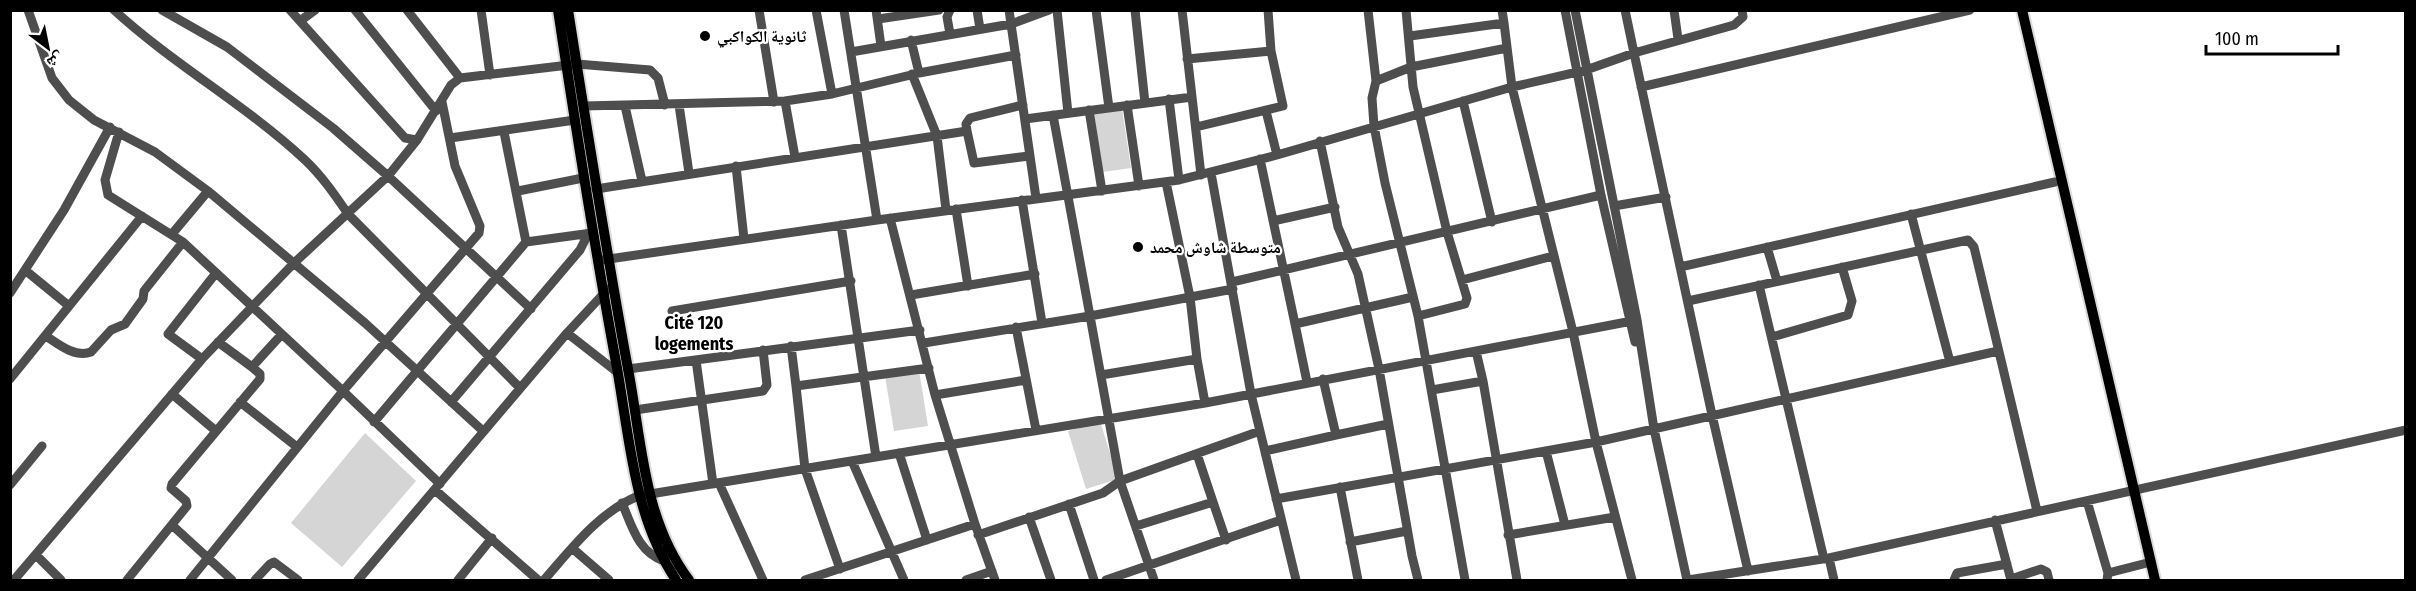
<svg xmlns="http://www.w3.org/2000/svg" width="2416" height="591" viewBox="0 0 2416 591" font-family="'Fira Sans Condensed','Noto Naskh Arabic',sans-serif">
  <style>
    .green { fill: #d5d5d5 }
    .lines { fill: none; stroke-linecap: round; stroke-linejoin: round }
    .major-casing { stroke: #dbdbdb; stroke-width: 14 }
    .minor { stroke: #4e4e4e; stroke-width: 9 }
    .major { stroke: #000; stroke-width: 10 }
    .poi-dot { fill: #000; stroke: #fff; stroke-width: 2 }
    .labels { text-anchor: middle; dominant-baseline: central; stroke-width: 4.5; stroke-linejoin: round; paint-order: stroke }
    .poi-label { font-size: 16px; font-weight: bold; fill: #000; stroke: #fff; text-anchor: start }
    .neighbourhood-label { font-size: 18px; font-weight: bold; fill: #000; stroke: #fff }
  </style>
  <rect width="100%" height="100%" fill="#fff"/>
  <path class="green" d="M1122 109 1131 168 1103 172 1094 113Z
    M919 370 928 426 894 431 885 376Z
    M1100 421 1118 479 1086 489 1068 431Z
    M365 433 416 481 342 567 291 523Z"/>
  <g class="lines">
    <defs>
      <path id="major" d="M558 10C576 130 595 249 617 368 630 441 634 517 676 580
        M568 10C587 130 606 250 628 369 642 442 643 519 689 580
        M2022 10 2155 580"/>
    </defs>
    <use href="#major" class="major-casing"/>
    <path class="minor" d="M28 10 52 78 69 100 94 120 155 152 208 191 365 323 483 431
      M114 10C174 65 246 105 305 160 322 176 335 195 348 214L520 388
      M162 10 227 47 333 128 388 176 531 309
      M290 10 405 138 417 140
      M355 10 436 111
      M407 10 460 78
      M481 10 490 75
      M759 10 774 102
      M816 10 832 94
      M844 10 877 220
      M876 10 881 46
      M950 10 947 17 950 34
      M977 10 980 29
      M1009 10 1036 198
      M1057 10 1068 113
      M1096 10 1109 108
      M1135 10 1145 103
      M1182 10 1201 175
      M1368 10 1376 81 1372 98 1374 126 1385 183 1418 316 1465 580
      M1406 10 1413 87 1447 232 1467 298 1465 304 1418 316
      M1502 10 1504 23
      M1565 10 1601 195 1635 342
      M1575 10 1637 320 1654 429 1687 580
      M1625 10 1634 53 1734 25 1743 17 1742 10
      M1674 10 1678 39
      M878 19 939 10
      M300 21 315 10
      M1410 36 1504 23 1512 87 1573 332 1596 442 1632 580
      M911 40 919 73
      M851 52 1011 24 1049 10
      M1187 59 1271 51
      M912 74 937 136 946 210
      M1376 81 1411 67 1507 48
      M1641 87 1970 10
      M1169 99 1179 180
      M785 101 795 157
      M1463 101 1492 222
      M679 105 689 173
      M1127 105 1139 186
      M584 106 785 101 832 94 919 73 1016 55
      M625 106 642 181
      M1089 110 1102 191
      M1266 111 1277 155
      M1025 119 1192 97
      M1196 127 1283 106 1271 51 1268 10
      M967 131 974 163 1029 156
      M119 132 105 180 108 195 183 242 343 391 440 484
      M504 132 526 242
      M450 138 575 120
      M1320 141 1338 227 1358 274 1379 369 1412 556 1418 580
      M1260 159 1295 324
      M736 166 744 239
      M1211 173 1251 394 1296 580
      M1166 182 1190 297 1197 359 1205 403
      M596 189 967 131 966 124 970 118 1023 105
      M518 191 583 178
      M1022 200 1042 323
      M1614 206 1666 197
      M956 209 968 286
      M1911 214 1950 362
      M890 218 935 395 975 524 995 580
      M1273 221 1335 207
      M841 225 876 457
      M172 234 208 191
      M1767 247 1777 281
      M602 260 877 220 1179 180 1277 155 1512 87 1586 70 1634 53 1712 415 1748 571
      M1680 267 2055 182
      M25 270 69 306
      M1462 280 1553 256
      M1232 282 1601 195
      M1759 285 1824 559
      M10 293 64 210 110 127
      M911 295 1035 274
      M1688 301 1968 240 1974 247 2037 511
      M672 311 851 281
      M1016 327 1036 430
      M567 333 617 372
      M46 336C58 344 75 358 91 352L111 330 125 324 143 299 144 291 183 242
      M1772 337 1848 315 1852 301 1842 267
      M218 342 252 367 282 334
      M924 343 1090 316 1053 115
      M791 346 796 386 929 368
      M1476 351 1483 381 1517 580
      M202 359 168 334 216 273
      M696 360 713 484
      M628 369 920 330
      M1101 375 1197 359
      M10 379 142 216
      M1323 379 1336 435 1388 424
      M1307 382 1295 324 1413 297
      M796 386 805 469 840 569
      M1432 390 1483 381
      M172 394 216 431
      M935 395 1026 380
      M240 402 297 447
      M451 402 580 250 588 234
      M635 410 763 391 767 385 763 350
      M374 422 526 242 592 233
      M1265 451 1336 435
      M1546 451 1565 525
      M899 453 927 540
      M852 461 904 580
      M719 483 763 580
      M10 485 42 446
      M1340 487 1358 580
      M435 490 538 580
      M1276 499 1596 442 1998 351
      M2087 501 2108 573
      M1213 502 1226 540
      M622 503C632 526 638 552 664 561
      M1069 504 1094 580
      M1029 517 1051 580
      M1995 520 2011 580
      M173 526 232 580
      M1136 526 1213 502 1197 454
      M978 535 1103 493 1120 481 1260 431
      M1508 535 1615 517
      M1350 542 1407 531
      M572 548 609 580
      M36 555 61 580
      M1829 558 1834 580
      M2011 579 2041 569 2047 572 2049 580
      M14 580 202 359 294 263 388 176 417 140 451 85 460 78 577 64 650 70 658 78 665 105
      M127 580 187 506 186 501 171 488 172 484 260 379V374L252 367
      M190 580 343 391 479 233 480 226 455 166 442 102
      M255 580 270 564 274 562 298 580
      M358 580 567 333 608 289
      M458 580 492 538
      M544 580C572 548 598 513 638 496L1205 403 1637 320
      M805 580 975 524
      M966 580 992 571
      M1106 580 1281 520
      M1154 580 1120 481 1090 316 1233 289
      M1688 580 1829 558 2406 430
      M1954 580 1957 573 2007 564
      M2107 580 2108 573 2151 562"/>
    <use href="#major" class="major"/>
  </g>
  <g class="poi-dot">
    <circle cx="705" cy="36" r="6"/>
    <circle cx="1138" cy="247" r="6"/>
  </g>
  <g class="labels">
    <g class="poi-label">
      <text x="717" y="36">ثانوية الكواكبي</text>
      <text x="1150" y="247">متوسطة شاوش محمد</text>
    </g>
    <g class="neighbourhood-label">
      <text x="694" y="323">Cité 120<tspan x="694" dy="21">logements</tspan></text>
    </g>
  </g>
  <rect width="2416" height="591" fill="none" stroke="#000000" stroke-width="24"/>
  <g transform="translate(48 48) rotate(148)" stroke="#ffffff" stroke-width="4.5" paint-order="stroke">
  <path d="M0-4.5L10 22L0 15L-10 22Z" fill="#000000"/>
  <text y="-9" font-size="16" font-weight="bold" text-anchor="middle" fill="#000000">ش</text>
  </g>
  <path d="M2206 45v9h132v-9" fill="none" stroke="#000000" stroke-width="3"/>
  <text x="2215" y="45" font-size="18" fill="#000000" stroke="#ffffff" stroke-width="4.5" paint-order="stroke">100 m</text>
</svg>
